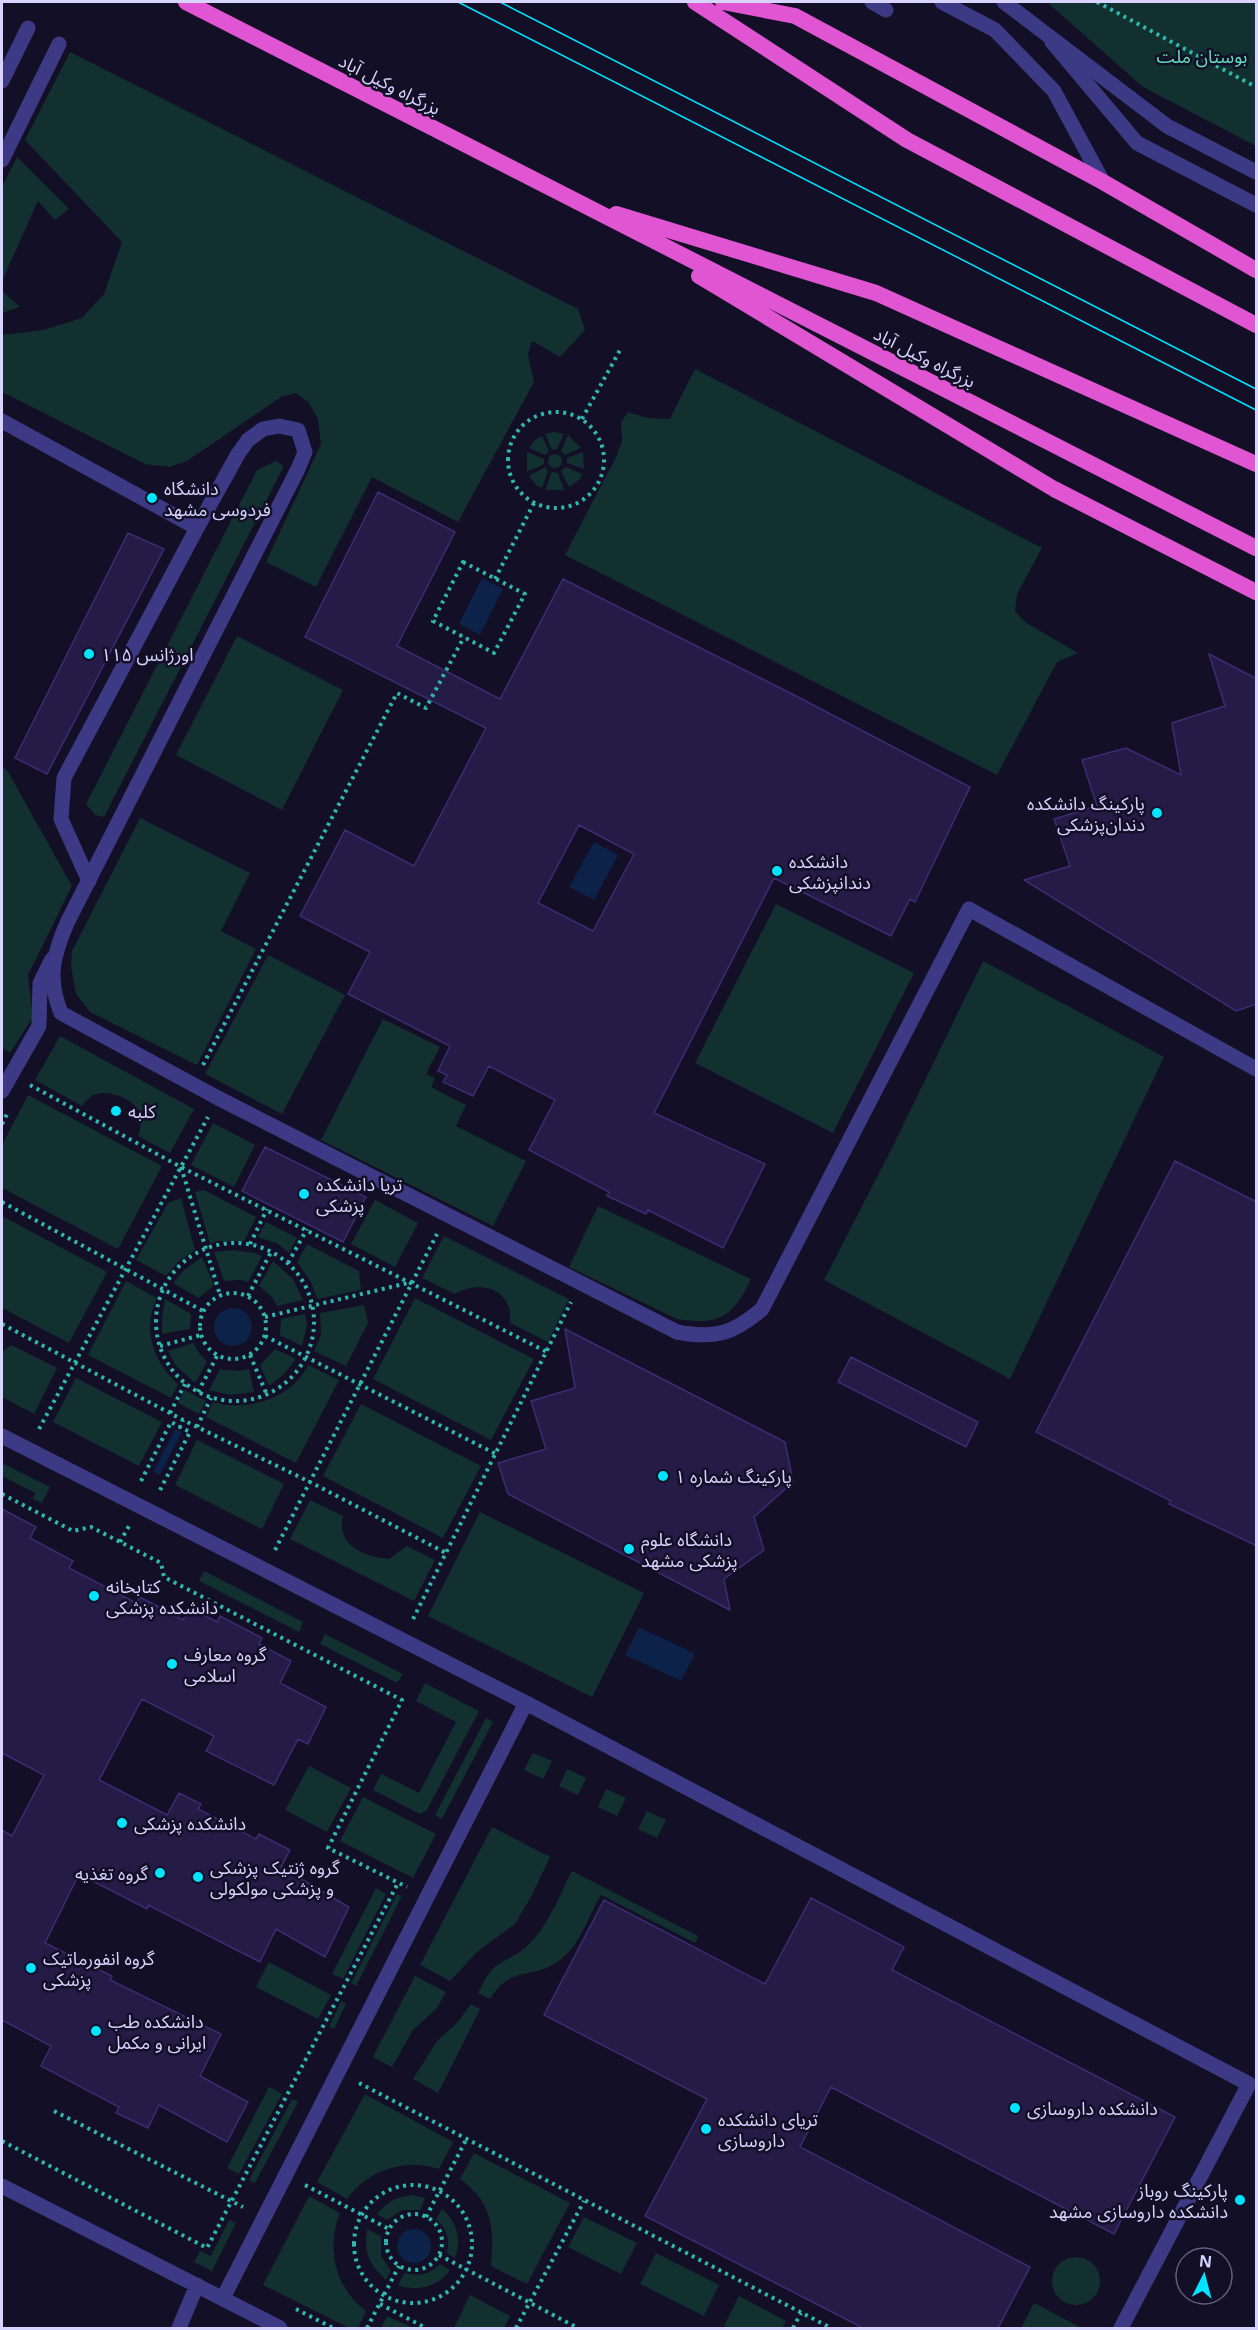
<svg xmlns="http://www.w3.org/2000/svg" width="1258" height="2330" viewBox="0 0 1258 2330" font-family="'Noto Sans','Noto Sans Arabic',sans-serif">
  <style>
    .green { fill: #12302f }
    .water { fill: #0c2248 }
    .building { fill: #241b47; stroke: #3b2d73; stroke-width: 1.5; fill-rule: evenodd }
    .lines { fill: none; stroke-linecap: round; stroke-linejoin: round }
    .path { stroke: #2fb8b0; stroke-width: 4; stroke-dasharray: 3 4.5; stroke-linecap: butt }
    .service { stroke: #3d3a85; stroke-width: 15 }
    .pedestrian { stroke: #3d3a85; stroke-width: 15 }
    .trunk { stroke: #e055d1; stroke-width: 16 }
    .tram { stroke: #00e5ff; stroke-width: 1.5 }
    .poi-dot { fill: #00e5ff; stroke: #130f26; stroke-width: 2 }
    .labels { text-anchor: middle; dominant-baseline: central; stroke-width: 5; stroke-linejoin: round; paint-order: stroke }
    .park-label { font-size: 18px; fill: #5fe0c0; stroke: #130f26 }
    .street-label { font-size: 18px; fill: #d9d4ff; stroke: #130f26 }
    .poi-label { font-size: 18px; fill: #d9d4ff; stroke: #130f26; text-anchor: start }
  </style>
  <rect width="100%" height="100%" fill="#130f26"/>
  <path class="green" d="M1047 2H1256V146L1143 87Z
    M70 52 578 309 585 330 560 357 532 341 528 355 534 382 458 522 372 477 316 587 266 562 321 444 318 419 309 403 296 393 281 397 187 461 169 467 145 464 2 392V335L43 330 82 318 104 294 122 242 25 140Z
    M17 157 69 209 55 220 38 201 2 281V187Z
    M2 291 20 307 2 313Z
    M695 369 1042 548 1017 594 1015 611 1025 622 1078 653 1057 662 997 775 565 555 616 457 622 441 621 422 628 412 648 418 670 419Z
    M554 432 564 434 557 449 552 450 545 434Z
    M568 435 581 448 565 455 561 451Z
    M542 436 549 451 545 455 529 448 535 440Z
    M527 452 544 459V464L527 472Z
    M583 452 584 469 567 463V458Z
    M548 461a7 7 0 1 1 14 0a7 7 0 1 1-14 0Z
    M276 461 284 466 104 817 95 815 86 804 257 470Z
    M545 467 548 471 542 488 536 485 529 476Z
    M566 467 582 474 580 479 569 487 561 471Z
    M552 472 558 473 564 490H545Z
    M237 636 343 690 282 810 176 755Z
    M2 767 7 770 72 886 28 975 33 1017 10 1053 2 1048Z
    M140 818 250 873 221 931 256 949 197 1065 90 1012 76 994 71 966 72 951Z
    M776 904 914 973 833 1133 695 1063Z
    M268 955 345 995 282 1114 205 1074Z
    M983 961 1164 1057 1010 1379 824 1280 892 1148Z
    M383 1019 440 1047 426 1074 435 1078 431 1087 466 1105 456 1126 526 1161 493 1226 321 1140Z
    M60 1036 194 1109 170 1153 138 1136C141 1128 143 1116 137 1108 129 1098 109 1090 97 1094 91 1095 86 1101 82 1106L35 1080Z
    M28 1095 162 1166 118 1249 2 1188V1145Z
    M213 1123 255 1145 234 1187 191 1165Z
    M204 1190 256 1217 244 1241H218L210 1244 195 1192Z
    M181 1198 195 1250 178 1262 166 1276 136 1260 168 1203Z
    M375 1200 418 1223 395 1267 351 1244Z
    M598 1206 751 1279C733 1317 719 1326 677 1319L569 1267Z
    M2 1216 107 1272 69 1343 2 1308Z
    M266 1222 297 1238 289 1253 278 1244 258 1237Z
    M444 1236 569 1299 548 1342 510 1323C510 1319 510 1312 509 1308 502 1284 472 1283 455 1294L422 1278Z
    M307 1244 359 1271 361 1290 317 1299 311 1282 297 1262Z
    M233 1250 255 1253 262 1256 248 1282 241 1280 224 1281 214 1252Z
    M202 1257 214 1285 199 1298 173 1283 184 1270Z
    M273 1261 293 1279 303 1300 277 1306 272 1297 259 1286Z
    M126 1281 157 1298C142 1329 153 1361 178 1384L171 1398 88 1355Z
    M415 1298 534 1359 491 1440 373 1379Z
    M165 1299 191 1314 190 1329 162 1334V1318Z
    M364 1305 368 1323 346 1366 314 1351 321 1335 320 1313Z
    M305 1314 307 1325 302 1346 280 1335 281 1319Z
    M193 1343 199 1353 207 1362 195 1383 176 1366 168 1351Z
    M11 1345 57 1368 34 1414 2 1397V1352Z
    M275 1349 296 1359 284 1374 269 1386 260 1365Z
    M308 1365 339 1380 296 1463 206 1417 213 1402C246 1413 293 1398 308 1365Z
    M220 1369 238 1371 249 1369 254 1392 230 1395 209 1390Z
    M76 1378 162 1422 139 1466 53 1422Z
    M185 1390 206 1401 199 1414 178 1403Z
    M361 1404 481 1466 443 1538 323 1476Z
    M197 1440 284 1484 262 1529 175 1485Z
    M2 1463 50 1487 42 1503 33 1499 35 1493 2 1476Z
    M310 1500 343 1516C336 1546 364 1556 389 1559L407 1546 435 1560 414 1601 290 1539Z
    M480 1512 644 1593 592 1697 428 1616Z
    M204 1571 303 1622 299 1632 199 1581Z
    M325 1634 403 1674 397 1683 320 1644Z
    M425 1683 479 1711 427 1810 420 1814 373 1790 381 1774 419 1793 456 1722 416 1701Z
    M486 1718 493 1722 442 1819 435 1815Z
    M533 1753 552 1761 543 1779 524 1770Z
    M309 1766 351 1788 327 1832 285 1810Z
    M567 1769 586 1778 578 1795 559 1786Z
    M606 1789 626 1798 617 1816 598 1807Z
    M363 1797 436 1834 413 1878 340 1841Z
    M647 1811 666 1820 657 1838 638 1829Z
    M492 1827 550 1857 532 1895 515 1924 478 1951 450 1981 420 1965Z
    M572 1871 698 1936 695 1943 601 1895C588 1917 579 1948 557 1962 529 1981 512 1964 490 1999L478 1993C483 1984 487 1973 496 1966 506 1959 518 1955 527 1946 548 1927 559 1896 572 1871Z
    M376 1888 386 1894 343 1979 332 1974Z
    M397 1894 402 1896 356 1986 351 1983Z
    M269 1962 331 1995 318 2019 256 1987Z
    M415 1976 446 1992 437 2008 413 2030 392 2067 373 2057Z
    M341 2001 346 2004 334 2029 329 2027Z
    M471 2004 480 2009 438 2093 413 2079 437 2041 457 2023Z
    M269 2087 282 2094 239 2174 227 2168Z
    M365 2094 453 2142 439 2169C405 2158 368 2170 347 2199L317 2182Z
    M292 2099 298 2102 255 2183 249 2180Z
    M474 2153 570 2203 527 2284 491 2266C494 2228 493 2203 460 2179Z
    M412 2195 425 2198 420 2210H402L387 2220 377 2214C388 2202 395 2197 412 2195Z
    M309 2196 340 2213C326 2249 335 2288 366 2311L358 2328H349L263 2285Z
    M442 2209C457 2222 462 2238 455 2258L447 2253C450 2239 447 2229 436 2219Z
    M584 2217 637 2243 621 2274 568 2247Z
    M229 2220 236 2223 212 2271 194 2262 200 2251 211 2256Z
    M367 2229 381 2236V2256L391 2271 386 2280C368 2263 364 2254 367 2229Z
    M656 2253 719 2285 704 2316 640 2284Z
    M1052 2281a24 24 0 1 1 48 0a24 24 0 1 1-48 0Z
    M440 2264 450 2270C439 2287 416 2292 398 2285L405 2273C419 2277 430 2274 440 2264Z
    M470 2295 510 2316 504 2328H454Z
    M739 2296 786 2321 782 2328H728L724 2326Z
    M1034 2303 1078 2326 1077 2328H1021Z
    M387 2316 413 2328H381Z"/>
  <path class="water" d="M482 578 503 589 480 635 459 624Z
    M594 842 618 855 594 900 569 887Z
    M214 1327a19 19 0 1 1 38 0a19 19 0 1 1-38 0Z
    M175 1429 182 1432 160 1475 153 1472Z
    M639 1627 695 1654 681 1681 625 1655Z
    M397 2246a17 17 0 1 1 34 0a17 17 0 1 1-34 0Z"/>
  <path class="building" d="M378 492 455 532 397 646 500 699 563 579 796 696 970 787 915 902 910 899 891 936 774 878 654 1113 765 1164 723 1248 648 1210 646 1214 607 1196 609 1192 529 1150 555 1100 489 1066 473 1096 443 1082 447 1075 438 1071 450 1046 348 994 370 952 300 916 345 830 414 866 486 728 305 637ZM579 825 634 854 593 931 538 903Z
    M128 533 164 549 47 774 15 758Z
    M1209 654 1257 679V1004L1236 1011 1024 880 1070 866 1054 819 1097 806 1082 760 1126 748 1181 775 1172 723 1225 706Z
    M265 1147 366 1197 343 1242 242 1191Z
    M1175 1161 1257 1202V1546L1169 1504 1171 1501 1036 1432Z
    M565 1329 785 1442 793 1482 754 1517 764 1550 724 1579 730 1610 508 1494 498 1463 546 1449 531 1401 575 1388Z
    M851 1357 978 1422 966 1447 838 1382Z
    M2 1509 36 1527 30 1538 73 1561 69 1568 136 1603 140 1597 183 1620 190 1608 217 1622 220 1616 262 1638 259 1644 291 1661 280 1683 326 1707 308 1744 298 1739 274 1785 206 1751 214 1736 142 1699 99 1780 167 1815 179 1793 201 1804 198 1809 256 1839 259 1834 290 1850 281 1867 349 1907 325 1957 276 1929 260 1962 148 1905 147 1909 79 1874 45 1943 112 1976 110 1980 221 2034 200 2076 248 2102 227 2142 159 2105 148 2128 116 2113 119 2107 41 2066 51 2046 2 2020V1830L12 1836 44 1775 2 1753Z
    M811 1898 904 1947 892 1970 1175 2117 1114 2234 831 2087 800 2147 1030 2267 998 2328H863L645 2216 707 2099 544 2015 604 1900 765 1984Z"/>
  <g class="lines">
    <path class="path" d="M1097 2 1256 87
      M508 460a48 48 0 1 1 96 0a48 48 0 1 1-96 0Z
      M582 419 620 350
      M463 562 525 594 494 653 433 621Z
      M495 579 534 503
      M203 1065 397 693 426 708 464 637
      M30 1085 181 1167 547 1352
      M2 1124 7 1114
      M181 1167 220 1295
      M2 1202 203 1311
      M156 1322a79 79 0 1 1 158 0a79 79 0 1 1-158 0Z
      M250 1244 267 1209
      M288 1263 307 1229
      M200 1326a33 33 0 1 1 66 0a33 33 0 1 1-66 0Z
      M248 1296 271 1252
      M265 1317 412 1282
      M2 1324 183 1420 310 1482 446 1553
      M265 1336 496 1454
      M160 1346 201 1335
      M250 1355 267 1395
      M198 1392 217 1356
      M170 1413 185 1384
      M197 1427 211 1398
      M39 1429 208 1117
      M141 1481 171 1422 180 1427 183 1420
      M160 1490 190 1432 180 1427
      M2 1494 73 1531 91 1527 161 1563 164 1577 402 1700 328 1848 407 1887
      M120 1542 129 1526
      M275 1550 437 1234
      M413 1619 571 1302
      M359 2083 831 2328
      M54 2111 243 2207
      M2 2141 207 2248 398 1883
      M305 2185 389 2229
      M354 2244a59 59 0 1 1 118 0a59 59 0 1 1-118 0Z
      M386 2242a28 28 0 1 1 56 0a28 28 0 1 1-56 0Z
      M426 2217 466 2140
      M439 2255 578 2328
      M380 2304 426 2328
      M296 2309 333 2328
      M367 2328 399 2266
      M516 2328 584 2201
      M793 2328 801 2313"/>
    <path class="service" d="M942 2 995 30 1054 91 1103 182
      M1052 42 1137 143 1256 205
      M2 81 28 28
      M2 160 59 44
      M2 421 197 528
      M89 881 61 819 64 778 197 528 238 454 248 440 263 429 279 426 298 430 305 452 298 469 67 923C53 956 47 978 61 1013L218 1098 677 1332C715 1339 733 1334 762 1309L969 909 1256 1069
      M2 1091 39 1026 40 983 52 959
      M2 1436 526 1703 223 2298
      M526 1703 1249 2084 1121 2328
      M2 2186 280 2328
      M179 2328 197 2285"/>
    <path class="pedestrian" d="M872 2 886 10
      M1004 2 1167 126 1256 172"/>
    <path class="trunk" d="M186 2 1256 548
      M695 2 907 140 1256 325
      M723 2 795 16 1103 182 1256 270
      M616 214 876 293 1256 464
      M699 276 1054 489 1256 592"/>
    <path class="tram" d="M458 2 1256 410
      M500 2 1256 389"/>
  </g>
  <g class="poi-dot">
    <circle cx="152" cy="498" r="6"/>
    <circle cx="89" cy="654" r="6"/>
    <circle cx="1157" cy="813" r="6"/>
    <circle cx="777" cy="871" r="6"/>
    <circle cx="116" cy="1111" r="6"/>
    <circle cx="304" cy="1194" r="6"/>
    <circle cx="663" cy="1476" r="6"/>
    <circle cx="629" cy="1549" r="6"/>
    <circle cx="94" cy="1596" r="6"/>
    <circle cx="172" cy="1664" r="6"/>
    <circle cx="122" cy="1823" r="6"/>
    <circle cx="160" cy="1873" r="6"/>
    <circle cx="198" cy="1877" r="6"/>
    <circle cx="31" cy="1968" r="6"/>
    <circle cx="96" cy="2031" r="6"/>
    <circle cx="1015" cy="2108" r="6"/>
    <circle cx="706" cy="2129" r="6"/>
    <circle cx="1240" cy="2200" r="6"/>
  </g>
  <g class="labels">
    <g class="park-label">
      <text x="1202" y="56">بوستان ملت</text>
    </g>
    <g class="street-label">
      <text transform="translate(390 84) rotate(27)">بزرگراه وکیل آباد</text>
      <text transform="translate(925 357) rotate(27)">بزرگراه وکیل آباد</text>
    </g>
    <g class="poi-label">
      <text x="164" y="488">دانشگاه<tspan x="164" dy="21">فردوسی مشهد</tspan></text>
      <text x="101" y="654">اورژانس ۱۱۵</text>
      <text x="1145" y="803" text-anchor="end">پارکینگ دانشکده<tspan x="1145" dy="21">دندان‌پزشکی</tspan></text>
      <text x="789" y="861">دانشکده<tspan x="789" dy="21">دندانپزشکی</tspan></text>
      <text x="128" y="1111">کلبه</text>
      <text x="316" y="1184">تریا دانشکده<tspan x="316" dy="21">پزشکی</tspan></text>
      <text x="675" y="1476">پارکینگ شماره ۱</text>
      <text x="641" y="1539">دانشگاه علوم<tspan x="641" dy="21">پزشکی مشهد</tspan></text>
      <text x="106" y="1586">کتابخانه<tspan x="106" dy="21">دانشکده پزشکی</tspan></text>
      <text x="184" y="1654">گروه معارف<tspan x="184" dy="21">اسلامی</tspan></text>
      <text x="134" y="1823">دانشکده پزشکی</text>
      <text x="210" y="1867">گروه ژنتیک پزشکی<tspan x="210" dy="21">و پزشکی مولکولی</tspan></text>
      <text x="148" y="1873" text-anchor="end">گروه تغذیه</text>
      <text x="43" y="1958">گروه انفورماتیک<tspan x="43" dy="21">پزشکی</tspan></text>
      <text x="108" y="2021">دانشکده طب<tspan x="108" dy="21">ایرانی و مکمل</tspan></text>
      <text x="1027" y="2108">دانشکده داروسازی</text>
      <text x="718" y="2119">تریای دانشکده<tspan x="718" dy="21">داروسازی</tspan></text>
      <text x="1228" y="2190" text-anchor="end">پارکینگ روباز<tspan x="1228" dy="21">دانشکده داروسازی مشهد</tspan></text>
    </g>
  </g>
  <rect width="1258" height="2330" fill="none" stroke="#d9d4ff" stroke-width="6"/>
  <g transform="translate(1204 2276) rotate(6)"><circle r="28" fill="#130f26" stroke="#625e7d" stroke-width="1.5"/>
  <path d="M0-4.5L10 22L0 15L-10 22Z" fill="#00e5ff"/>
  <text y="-9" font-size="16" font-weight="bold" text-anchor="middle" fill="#d9d4ff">N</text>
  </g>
</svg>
